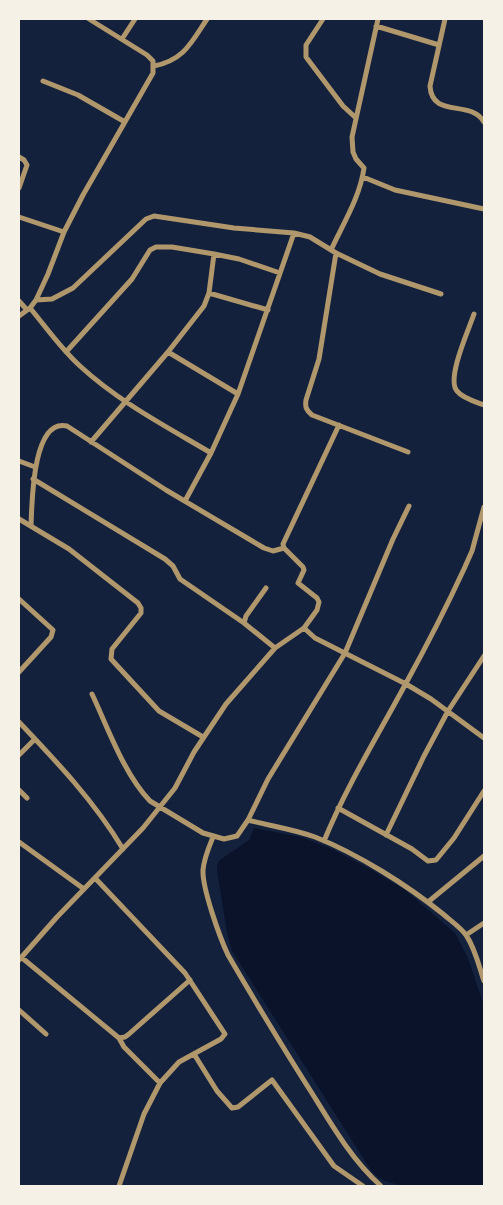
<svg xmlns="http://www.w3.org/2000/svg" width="503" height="1205" viewBox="0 0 503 1205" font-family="'Noto Sans',sans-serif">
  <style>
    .water { fill: #0b132b }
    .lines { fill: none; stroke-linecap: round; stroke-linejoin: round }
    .minor { stroke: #b1986c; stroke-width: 5 }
  </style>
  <rect width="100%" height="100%" fill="#14213d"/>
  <path class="water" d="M254 828 301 837 330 848 372 870 405 890 455 933 468 958 484 1006V1183L481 1186C456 1186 411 1190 388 1182 381 1180 375 1175 370 1169L232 951 227 933 217 871V865L220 860 249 840Z"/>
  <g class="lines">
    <path class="minor" d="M323 19 306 45V57L343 106 356 118
      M445 19 430 86C432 119 471 99 484 122
      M376 26 439 45
      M122 39 135 19
      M154 66C184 60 191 43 207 19
      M43 81 78 95 125 122
      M19 157 24 160 27 165 19 188
      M363 177 395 190 484 209
      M19 217 64 232
      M331 250C343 224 360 197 364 168L356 159 353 152 352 137 378 19
      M336 253 319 359 306 400C305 407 306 410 312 415L408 452
      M209 293 268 310
      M36 300 52 299 73 288 146 219 154 216 234 228 294 233 310 237 336 253 380 274 441 294
      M19 301 27 310
      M30 308C46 327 61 349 80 366 119 402 167 427 211 453
      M474 314C469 329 446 379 457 391 462 398 476 402 484 405
      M19 316 30 308 36 300 48 274 64 232 83 195 153 73V61L147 55 89 19
      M66 352 132 279 150 250 156 247H172L214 254 239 259 280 273
      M168 352 238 394
      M91 442 168 352 204 306 209 293 214 254
      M19 461 35 467
      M33 479 165 559 173 566 180 579 244 623
      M185 501 211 453 238 394 294 233
      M19 519 69 549 138 603 141 608V613L112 649 111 659 159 711 203 737
      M31 526C32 504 32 418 67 426L166 490 264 548 273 551 284 548
      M266 588 246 616 244 623 275 648
      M19 599 53 630 51 637 19 672
      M304 628 315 638 406 684 431 699 484 738
      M92 694C108 728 124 774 150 801L203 833 224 839 237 836 248 820 268 779 345 653 393 539 409 506
      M19 722C57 762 94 801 123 849
      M19 755 35 739
      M19 790 27 798
      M338 808 412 849 428 861 436 860 454 838 484 791
      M248 820C270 826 293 829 315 837 358 854 407 885 443 914 451 921 460 927 466 935 475 948 479 966 484 981
      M386 835 424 756 448 711 484 656
      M213 837C209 847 204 858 203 870 202 888 220 938 228 955 256 1003 285 1051 315 1098 334 1129 354 1162 381 1186
      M324 841C346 787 377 737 405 685 426 647 446 608 464 569L472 551 484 507
      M19 842 84 889
      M95 878 185 973 225 1034 221 1039 179 1062 160 1083 144 1114 119 1186
      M428 902 484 856
      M466 935 484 923
      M21 957 119 1038 125 1037 129 1034 190 980
      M19 960 57 917 143 828 175 788 194 752 226 704 275 648 304 628 317 610 319 602 317 598 298 583 304 570 303 567 284 548 283 544 339 425
      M19 1010 46 1034
      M119 1038 124 1047 160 1083
      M194 1054 217 1091 232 1108 238 1107 272 1080 334 1166 363 1186"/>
  </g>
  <rect width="503" height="1205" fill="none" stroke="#f6f1e7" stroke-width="40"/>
</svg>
